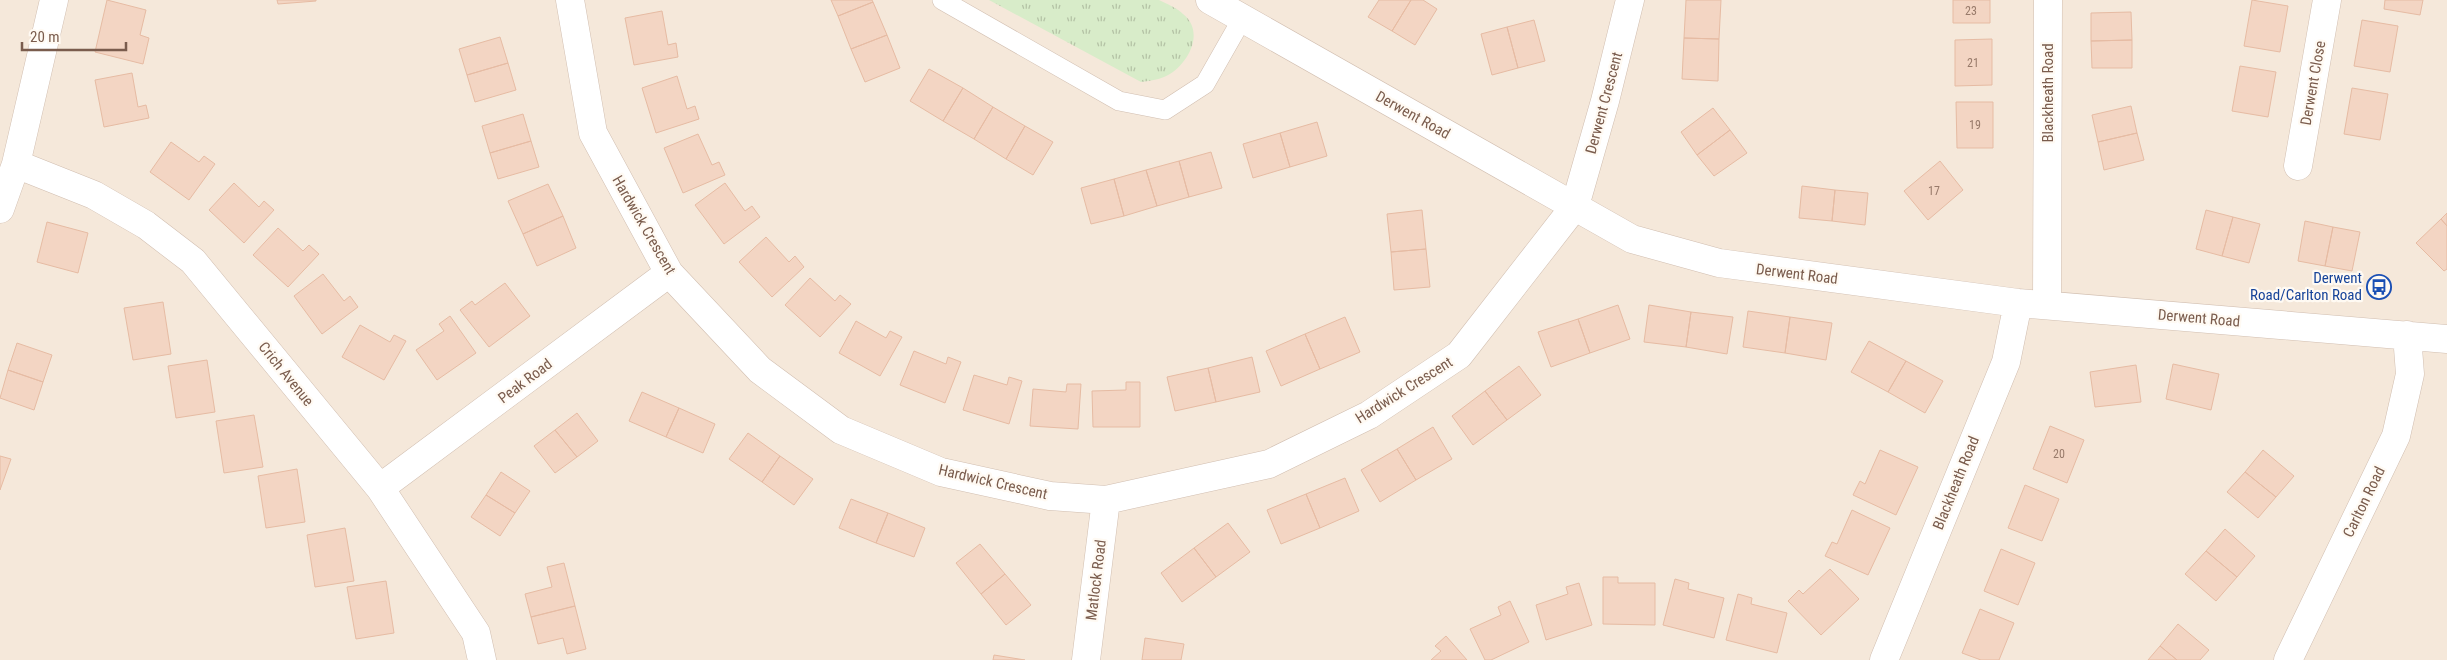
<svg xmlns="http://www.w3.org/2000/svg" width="2447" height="660" viewBox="0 0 2447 660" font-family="'Roboto Condensed',sans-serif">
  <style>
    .residential { fill: #f5e8da }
    .grass { fill: url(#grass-tufts) }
    .building { fill: #f3d5c3; stroke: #e6bba3 }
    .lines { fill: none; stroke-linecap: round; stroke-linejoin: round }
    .service-casing { stroke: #d1beb0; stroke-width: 20 }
    .minor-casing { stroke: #d1beb0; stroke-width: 29 }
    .service { stroke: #fff; stroke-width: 19 }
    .minor { stroke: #fff; stroke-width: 28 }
    .labels { text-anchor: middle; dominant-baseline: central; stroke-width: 4.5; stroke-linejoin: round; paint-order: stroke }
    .number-label { font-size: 12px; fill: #987a6a }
    .street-label { font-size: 15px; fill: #7a5c4d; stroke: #fffaf3 }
    .transit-label { font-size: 15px; fill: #164399; stroke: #fffaf3; text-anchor: end }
  </style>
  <defs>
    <pattern id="grass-tufts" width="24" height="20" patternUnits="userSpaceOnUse" patternTransform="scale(1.25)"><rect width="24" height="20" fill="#d8ecc9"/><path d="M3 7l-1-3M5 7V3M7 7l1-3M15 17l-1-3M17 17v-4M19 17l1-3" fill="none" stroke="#b4c2a5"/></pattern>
  </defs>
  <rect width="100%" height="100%" fill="#fdf6ec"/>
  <path class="residential" d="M0 0H2447V660H0Z"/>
  <path class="grass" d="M989 0H1159C1167 4 1177 8 1183 14 1207 33 1186 68 1164 77 1157 80 1148 81 1141 82Z"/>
  <path class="building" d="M107 0 146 10 140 35 149 38 143 64 95 52Z
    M277 0H316V1L278 4Z
    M831 0H872L873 2 838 16Z
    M1379 0H1411L1392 31 1368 17Z
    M1411 0H1423L1437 9 1415 45 1392 31Z
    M1686 0H1721L1719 39 1684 38Z
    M1953 0H1990V23H1953Z
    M2252 0 2288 6 2280 52 2244 46Z
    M2385 0H2423L2420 15 2384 9Z
    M873 2 887 35 851 49 838 16Z
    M662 11 668 45 676 43 678 57 634 65 625 18Z
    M2131 12 2132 40 2091 41V13Z
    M1534 20 1545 61 1518 68 1507 27Z
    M2362 20 2398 26 2390 72 2354 66Z
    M1507 27 1518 68 1492 75 1481 34Z
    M887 35 900 68 865 82 851 49Z
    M500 37 508 63 467 75 459 49Z
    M1684 38 1719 39 1718 81 1682 79Z
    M1992 39V85L1955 86V40Z
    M2132 40V68H2092L2091 41Z
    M508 63 516 90 475 102 467 75Z
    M2240 66 2276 72 2268 117 2232 111Z
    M929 69 963 88 943 121 910 101Z
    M132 73 138 107 146 105 149 118 104 127 95 80Z
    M677 76 687 109 695 106 699 119 656 133 642 88Z
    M963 88 993 107 974 139 943 121Z
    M2352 88 2388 94 2380 140 2344 134Z
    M1956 102H1993V148H1957Z
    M2131 106 2137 133 2098 142 2092 115Z
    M993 107 1025 126 1006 159 974 139Z
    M1713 108 1730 130 1697 155 1681 132Z
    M523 114 531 141 490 153 482 126Z
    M1317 122 1327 156 1290 167 1280 133Z
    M1025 126 1053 142 1033 175 1006 159Z
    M1730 130 1747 153 1714 176 1697 155Z
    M1280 133 1290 167 1253 178 1243 144Z
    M2137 133 2144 160 2104 170 2098 142Z
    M698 134 712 165 719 162 725 175 683 193 664 148Z
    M531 141 539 167 498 179 490 153Z
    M171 142 199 162 204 156 215 164 189 200 150 172Z
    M1211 152 1222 188 1189 197 1179 161Z
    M1179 161 1189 197 1157 206 1146 170Z
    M1940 161 1963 190 1928 220 1904 191Z
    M1146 170 1157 206 1124 216 1114 179Z
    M1114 179 1124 216 1091 224 1081 188Z
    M234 183 259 207 264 201 274 210 244 243 209 210Z
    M725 183 745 211 752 206 760 217 724 244 695 205Z
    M548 184 563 216 523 234 508 201Z
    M1802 186 1835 190 1832 221 1799 218Z
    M1835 190 1868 193 1865 225 1832 221Z
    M1422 210 1426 249 1391 252 1387 214Z
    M2206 210 2233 217 2222 256 2196 249Z
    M2447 213V226L2441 219Z
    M563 216 576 248 537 266 523 234Z
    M2233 217 2260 224 2249 263 2222 256Z
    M2441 219 2447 226V269L2444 271 2416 243Z
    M2305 221 2333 227 2325 266 2298 261Z
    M47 222 88 233 78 273 37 262Z
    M2333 227 2360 232 2352 271 2325 266Z
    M278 228 303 251 309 245 319 254 288 287 253 255Z
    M766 237 789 262 795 256 804 267 772 297 739 262Z
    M1426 249 1430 287 1394 290 1391 252Z
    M323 274 344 301 350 296 358 307 322 334 294 296Z
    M810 278 835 301 840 295 851 304 820 337 785 305Z
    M505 283 530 316 489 347 460 310 472 301 475 305Z
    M163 302 171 354 133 360 124 308Z
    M1618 305 1630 339 1590 353 1578 319Z
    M1649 305 1691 312 1686 347 1644 342Z
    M1748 311 1790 317 1785 353 1743 347Z
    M1691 312 1733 317 1727 354 1686 347Z
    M450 316 476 353 437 380 416 350 444 331 439 324Z
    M1345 317 1360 352 1320 369 1305 334Z
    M1790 317 1832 323 1826 360 1785 353Z
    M1578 319 1590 353 1551 367 1538 332Z
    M856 321 886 338 890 331 902 337 880 376 839 353Z
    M360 325 390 342 394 335 406 341 384 380 342 357Z
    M1305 334 1320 369 1281 386 1266 351Z
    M1869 341 1906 361 1888 392 1851 372Z
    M17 343 52 355 43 382 8 370Z
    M914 351 946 364 948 357 961 362 945 403 900 385Z
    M1252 357 1260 392 1216 402 1208 368Z
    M207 360 215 412 176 418 168 366Z
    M1906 361 1943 381 1925 413 1888 392Z
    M2173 364 2219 374 2211 410 2166 399Z
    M2136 365 2141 402 2095 407 2090 372Z
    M1519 366 1541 395 1507 420 1485 391Z
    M1208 368 1216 402 1175 411 1167 377Z
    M8 370 43 382 34 410 0 398Z
    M974 375 1007 385 1009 377 1022 381 1009 424 963 410Z
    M1126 382H1140V427H1093L1092 391 1126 390Z
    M1067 384H1081L1078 429 1030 426 1033 389 1066 392Z
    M1485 391 1507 420 1473 445 1452 416Z
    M642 392 679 408 666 437 629 421Z
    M679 408 715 424 703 453 666 437Z
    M577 413 598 441 577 457 555 430Z
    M254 415 263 467 224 473 216 421Z
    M2050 426 2084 440 2067 483 2033 469Z
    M1433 427 1452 459 1416 480 1397 449Z
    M555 430 577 457 555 473 534 446Z
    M748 433 780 456 762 482 729 459Z
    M1397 449 1416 480 1380 502 1361 470Z
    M1880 450 1918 467 1896 515 1853 495 1860 481 1865 484Z
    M2263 450 2294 476 2276 497 2245 472Z
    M0 456 11 459 0 490Z
    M780 456 813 479 794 505 762 482Z
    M297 469 305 522 266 528 258 476Z
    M501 472 530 491 515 513 486 495Z
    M2245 472 2276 497 2258 518 2227 492Z
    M1345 478 1359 511 1320 528 1306 494Z
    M2025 485 2059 499 2042 541 2008 528Z
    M1306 494 1320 528 1281 544 1267 510Z
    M486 495 515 513 500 536 471 517Z
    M851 499 888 513 876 543 839 528Z
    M1852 510 1890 528 1868 575 1825 556 1832 542 1837 544Z
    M888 513 925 528 914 557 876 543Z
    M1228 523 1250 552 1216 577 1194 548Z
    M345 528 354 581 315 587 307 535Z
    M2225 529 2255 556 2237 577 2206 551Z
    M980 544 1005 574 981 594 956 563Z
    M1194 548 1216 577 1182 602 1161 573Z
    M2001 549 2035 563 2018 605 1984 591Z
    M2206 551 2237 577 2216 601 2185 574Z
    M564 563 575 606 531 617 525 594 552 587 547 567Z
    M1830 569 1859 599 1821 635 1788 601 1799 590 1803 594Z
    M1005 574 1031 605 1006 625 981 594Z
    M1603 577H1618V583H1655V625L1603 624Z
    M1675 579 1689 583 1688 589 1724 598 1714 638 1663 625Z
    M386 581 394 633 356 639 347 587Z
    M1579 583 1592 625 1546 640 1536 605 1568 594 1566 587Z
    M1738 594 1752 598 1751 604 1787 613 1777 653 1726 640Z
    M1510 601 1529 642 1491 660H1485L1470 629 1501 615 1498 607Z
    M575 606 586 649 567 654 563 638 538 644 531 617Z
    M1980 609 2014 623 1999 660H1981L1962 653Z
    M2178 624 2209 650 2200 660H2177L2160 646Z
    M1446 636 1467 660H1431L1441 651 1435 646Z
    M1145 638 1184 644 1181 660H1142Z
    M2160 646 2177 660H2148Z
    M994 655 1025 660H993Z"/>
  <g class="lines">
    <defs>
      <path id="service" d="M942 0 1119 101 1165 110 1205 84 1242 19"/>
      <path id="minor" d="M570 0 593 133 669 273 760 370 841 430 941 472 1050 496 1106 500 1269 464 1369 415 1459 355 1575 206 1605 101 1630 0
        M1210 0 1632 239 1719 263 2018 303 2447 339
        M16 164 94 195 146 225 193 261 380 488 476 633 482 660
        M2298 166 2327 0
        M0 209 16 164 54 0
        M2047 305 2048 0
        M380 488 669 273
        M1086 660 1106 500
        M1884 660 2006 362 2018 303
        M2288 660 2396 436 2410 374 2407 335"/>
    </defs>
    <use href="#service" class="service-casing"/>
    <use href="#minor" class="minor-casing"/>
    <use href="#service" class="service"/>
    <use href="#minor" class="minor"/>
  </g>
  <defs>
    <symbol id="bus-ring" viewBox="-11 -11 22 22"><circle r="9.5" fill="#fffaf3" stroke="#1a4fb4" stroke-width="1.5"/><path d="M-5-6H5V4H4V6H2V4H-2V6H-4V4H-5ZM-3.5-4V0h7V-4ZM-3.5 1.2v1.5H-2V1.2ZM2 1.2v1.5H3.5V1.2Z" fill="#1a4fb4"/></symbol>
  </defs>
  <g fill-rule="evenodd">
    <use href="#bus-ring" x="2365" y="273" width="28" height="28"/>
  </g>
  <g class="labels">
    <g class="number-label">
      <text x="1971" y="11">23</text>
      <text x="1973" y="63">21</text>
      <text x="1975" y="125">19</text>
      <text x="1934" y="191">17</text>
      <text x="2059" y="454">20</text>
    </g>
    <g class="street-label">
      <text transform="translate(2313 83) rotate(-80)">Derwent Close</text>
      <text transform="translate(2048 93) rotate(-90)">Blackheath Road</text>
      <text transform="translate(1604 103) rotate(-75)">Derwent Crescent</text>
      <text transform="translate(1413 115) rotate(29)">Derwent Road</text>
      <text transform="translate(644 225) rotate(60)">Hardwick Crescent</text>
      <text transform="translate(1797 274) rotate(7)">Derwent Road</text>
      <text transform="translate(2199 318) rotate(5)">Derwent Road</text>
      <text transform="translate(286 374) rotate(51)">Crich Avenue</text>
      <text transform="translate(525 381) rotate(-37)">Peak Road</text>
      <text transform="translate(1404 390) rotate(-32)">Hardwick Crescent</text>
      <text transform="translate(993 482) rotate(13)">Hardwick Crescent</text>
      <text transform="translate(1956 483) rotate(-68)">Blackheath Road</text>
      <text transform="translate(2364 502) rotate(-64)">Carlton Road</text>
      <text transform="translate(1096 580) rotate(-83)">Matlock Road</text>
    </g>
    <g class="transit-label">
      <text x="2362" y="278">Derwent<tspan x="2362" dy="17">Road/Carlton Road</tspan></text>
    </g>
  </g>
  <path d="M22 42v8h104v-8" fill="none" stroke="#7a5c4d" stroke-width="2.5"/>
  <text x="30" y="42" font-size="15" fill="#7a5c4d" stroke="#fffaf3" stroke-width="4" paint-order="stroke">20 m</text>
</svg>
